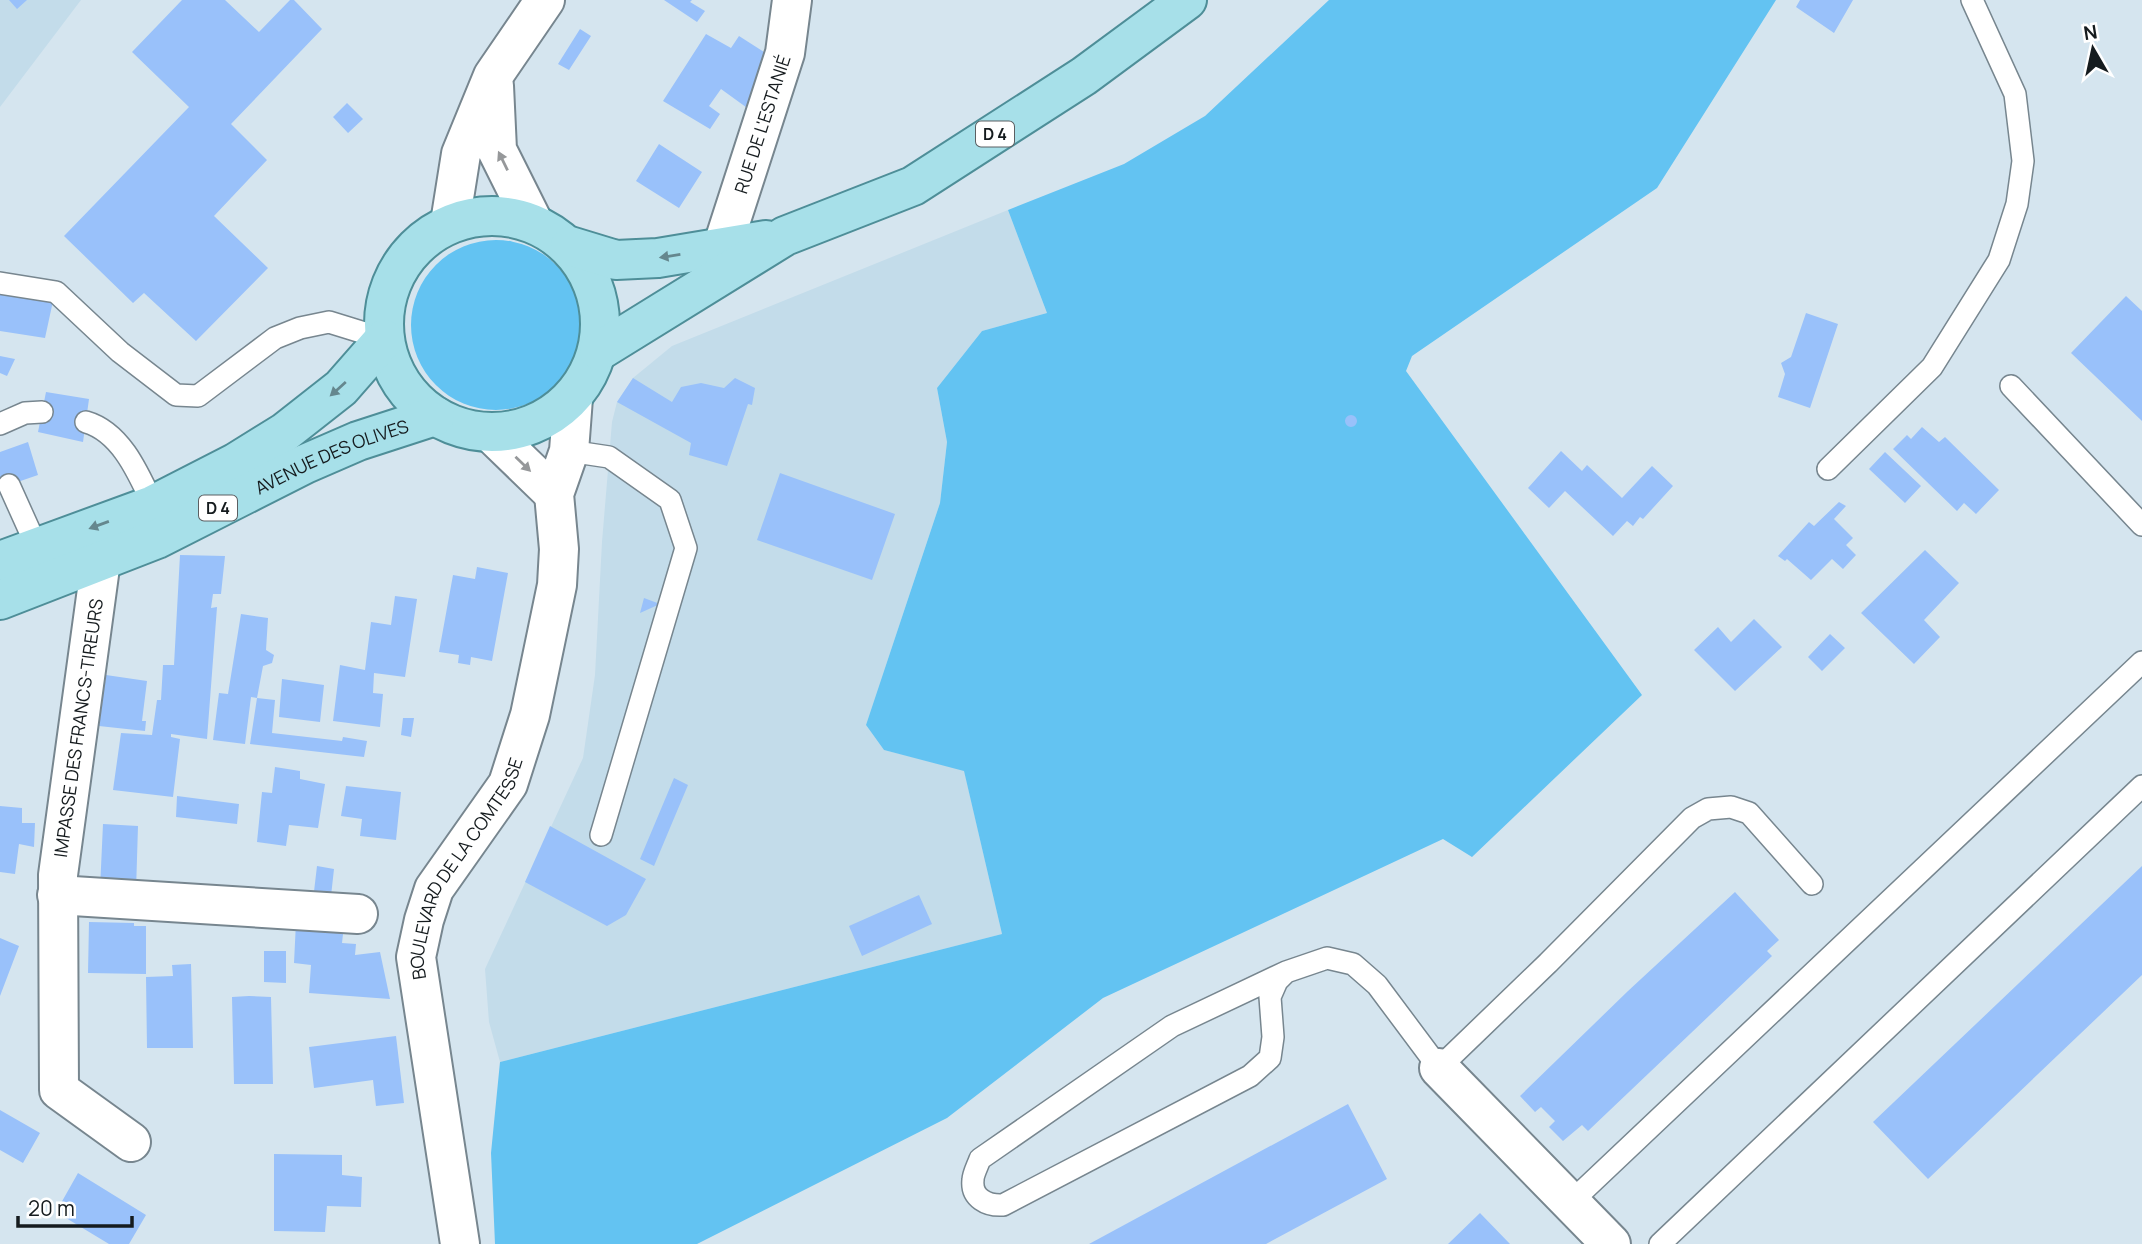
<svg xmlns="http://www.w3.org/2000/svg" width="2142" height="1244" viewBox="0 0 2142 1244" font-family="Manrope,sans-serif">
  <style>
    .built { fill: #c3dcea }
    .green { fill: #63c3f2 }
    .building { fill: #99c1fa }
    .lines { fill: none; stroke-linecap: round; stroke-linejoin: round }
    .lane-casing { stroke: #77868f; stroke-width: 24 }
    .street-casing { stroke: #77868f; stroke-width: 42 }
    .primary-casing { stroke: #4e8e98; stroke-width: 42 }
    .lane { stroke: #fff; stroke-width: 21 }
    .street { stroke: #fff; stroke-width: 38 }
    .primary { stroke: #a7e0e9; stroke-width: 38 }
    .oneway { fill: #96989a }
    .oneway2 { fill: #65878e }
    .labels { text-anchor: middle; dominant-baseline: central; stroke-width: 5; stroke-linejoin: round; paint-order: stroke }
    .shield { fill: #fff; stroke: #5b5f62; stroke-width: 2 }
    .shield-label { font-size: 16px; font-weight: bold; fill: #151b1e }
    .street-label { font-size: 18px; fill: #151b1e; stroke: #fff }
  </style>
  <rect width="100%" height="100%" fill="#d5e5ef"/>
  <path class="built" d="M0 0H81L0 107Z
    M1008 210 1047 313 982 331 937 388 947 442 940 503 866 725 884 750 964 770 1002 934 500 1062 489 1022 485 969 583 758 595 675 602 542 612 422 617 402 633 378 672 346Z"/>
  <path class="green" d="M1329 0H1776L1657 188 1412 356 1406 371 1642 695 1472 857 1443 839 1103 998 947 1118 697 1244H495L491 1153 500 1062 1002 934 964 771 884 750 866 725 940 503 947 442 937 388 982 331 1047 313 1008 210 1124 164 1205 116Z
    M411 325a85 85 0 1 1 170 0a85 85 0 1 1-170 0Z"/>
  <path class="building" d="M9 0H27L17 9Z
    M182 0H225L259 32 290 0H294L322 29 231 124 267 160 214 216 268 268 196 341 144 293 133 303 64 236 189 107 132 52Z
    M664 0H692L690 2 705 11 697 22Z
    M1800 0H1853L1834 33 1796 7Z
    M580 29 591 36 569 70 558 64Z
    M706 34 731 48 739 36 767 54 750 110 721 89 709 106 720 114 710 129 663 101Z
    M347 103 363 119 348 133 333 117Z
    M659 144 702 172 679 208 636 181Z
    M0 293 53 301 45 338 0 331Z
    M2126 296 2142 311V421L2071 353Z
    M1806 313 1838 324 1810 408 1778 397 1785 374 1781 363 1791 357Z
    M0 356 15 359 7 376 0 373Z
    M633 378 672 402 681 387 701 383 724 388 735 378 755 388 752 405 748 404 727 466 689 455 691 443 617 402Z
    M46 392 89 399 83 442 38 432Z
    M1345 421a6 6 0 1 1 12 0a6 6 0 1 1-12 0Z
    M1922 427 1939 442 1945 437 1999 490 1976 514 1964 503 1957 511 1893 449 1907 435 1911 439Z
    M28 442 38 475 0 488V452Z
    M1561 451 1582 471 1587 465 1622 498 1652 466 1673 486 1643 519 1640 517 1633 526 1627 521 1613 536 1565 491 1549 508 1528 488Z
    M1885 452 1921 486 1905 503 1869 469Z
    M780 473 895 514 872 580 757 540Z
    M1839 502 1846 506 1834 519 1853 538 1846 545 1856 555 1843 569 1832 559 1811 580 1787 559 1785 561 1778 556 1809 522 1814 526Z
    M1925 550 1959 583 1924 620 1940 637 1914 664 1861 613Z
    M180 555 225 556 221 594H213L211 608 217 607 207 739 171 734V737L180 739 173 797 113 790 121 733 152 735 157 700H161L163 665H174Z
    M477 567 508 573 492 661 471 657 470 665 458 663 459 655 439 652 453 575 475 579Z
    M395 596 417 599 405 677 374 673 373 693 383 694 380 727 333 721 340 665 365 670 371 622 391 625Z
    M644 598 660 604 640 613Z
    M241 614 268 618 266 650 274 655 272 663 263 666 257 698 275 700 272 733 342 741 343 737 367 741 364 757 250 744 257 698 251 697 245 744 213 740 219 693 228 694Z
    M1754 619 1782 647 1735 691 1694 650 1718 627 1731 642Z
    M1830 634 1845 648 1822 671 1808 657Z
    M106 675 147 681 142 721H146L145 731 99 726Z
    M282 679 324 685 320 722 279 717Z
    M403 718H414L411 737 401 735Z
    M275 767 300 771V779L325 784 318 828 289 825 286 846 257 842 262 792 272 793Z
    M674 778 688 785 654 866 640 859Z
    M346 786 401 792 396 840 360 836 362 819 341 816Z
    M177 796 239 804 237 824 176 817Z
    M0 806 22 808V823H35L34 847 19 844 15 874 0 872Z
    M103 824 138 826 136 891 100 889Z
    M550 826 646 879 626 915 607 926 525 882Z
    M317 866 334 869 330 905 313 900Z
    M2142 866V975L1928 1179 1873 1122Z
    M1735 892 1779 940 1767 951 1772 956 1588 1131 1582 1125 1563 1141 1549 1127 1555 1121 1541 1107 1535 1112 1520 1096 1628 991Z
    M919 895 932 924 862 956 849 926Z
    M89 922 134 923V926H146V974L88 973Z
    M296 922 344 925 342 943 356 944 355 955 380 952 390 999 309 993 311 965 294 963Z
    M0 938 19 946 0 996Z
    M264 951H286V983L264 982Z
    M191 964 193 1048H147L146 977 173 976 172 965Z
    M249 996 271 997 273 1084H234L232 997Z
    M396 1036 404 1103 376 1106 373 1080 314 1088 309 1047Z
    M1348 1104 1387 1179 1266 1244H1089Z
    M0 1110 40 1133 23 1163 0 1150Z
    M274 1154 342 1155V1175L362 1177 361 1207 327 1206 325 1232 274 1231Z
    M78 1173 146 1215 129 1244H109L56 1212Z
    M1480 1213 1510 1244H1448Z"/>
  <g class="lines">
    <defs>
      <path id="lane" d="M0 283 56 292 120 352 176 395 198 396 275 338 300 328 329 322 384 339
        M2011 386 2142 525
        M86 422C124 433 141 480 157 513
        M0 424 25 413 42 412
        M569 451 609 457 670 500 686 548 601 835
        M1828 469 1932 367 1999 260 2017 204 2023 161 2015 94 1972 0
        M9 485 41 556
        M1286 972 1277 981 1270 997 1273 1037 1270 1058 1250 1076 1003 1205C987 1206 971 1198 973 1180 973 1174 978 1165 980 1159L1172 1026 1286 972 1327 958 1353 964 1377 985 1439 1068 1548 963 1692 818 1708 809 1731 807 1749 813 1812 884
        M1571 1202 2142 662
        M1660 1244 2142 786"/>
      <g id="street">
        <path d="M494 86 497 150 533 222"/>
        <path d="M450 223 461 154 493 76 545 0"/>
        <path id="s1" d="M722 248 785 53 792 0"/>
        <path d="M491 433 554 494"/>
        <path d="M101 560 58 875 59 1090 131 1142"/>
        <path d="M57 895 358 914"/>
        <path d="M1439 1068 1611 1244"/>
        <path id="s2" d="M460 1244 416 957 424 920 434 889 508 784 530 715 557 585 559 549 554 494 569 451 573 398"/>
      </g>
      <g id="primary">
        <circle cx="492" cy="324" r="108"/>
        <path d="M570 246 616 260 658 258 766 240"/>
        <path d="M599 351 785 236 913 186 1084 76 1187 0"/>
        <path d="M0 561 153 505 235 463 285 432 341 388 384 339"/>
        <path id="s3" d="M0 600 157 539 305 464 358 441 435 416"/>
      </g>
    </defs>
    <use href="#lane" class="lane-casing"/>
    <use href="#street" class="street-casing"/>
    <use href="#primary" class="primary-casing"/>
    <use href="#lane" class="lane"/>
    <use href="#street" class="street"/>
    <use href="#primary" class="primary"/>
  </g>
  <defs><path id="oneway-solid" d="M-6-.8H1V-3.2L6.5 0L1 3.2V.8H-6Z" transform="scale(1.75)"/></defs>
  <g class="oneway">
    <use href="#oneway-solid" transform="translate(503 161) rotate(-116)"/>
    <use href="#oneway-solid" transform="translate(523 464) rotate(44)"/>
  </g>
  <g class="oneway2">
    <use href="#oneway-solid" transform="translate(670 256) rotate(171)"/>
    <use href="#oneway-solid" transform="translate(338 389) rotate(138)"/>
    <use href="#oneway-solid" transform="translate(99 525) rotate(160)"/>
  </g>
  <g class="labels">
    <g class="shield">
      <rect x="976" y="121.5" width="38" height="25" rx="5"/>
      <rect x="199" y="495.5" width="38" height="25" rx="5"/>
    </g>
    <g class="shield-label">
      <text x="995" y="134">D 4</text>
      <text x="218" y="508">D 4</text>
    </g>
    <g class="street-label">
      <text stroke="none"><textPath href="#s1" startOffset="130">RUE DE L'ESTANIÉ</textPath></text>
      <text stroke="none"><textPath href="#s3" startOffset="362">AVENUE DES OLIVES</textPath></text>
      <text transform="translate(78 728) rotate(-82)">IMPASSE DES FRANCS-TIREURS</text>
      <text stroke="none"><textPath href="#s2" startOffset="392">BOULEVARD DE LA COMTESSE</textPath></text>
    </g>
  </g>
  <g transform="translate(2093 49) rotate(351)" stroke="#ffffff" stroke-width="5" paint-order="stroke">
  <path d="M0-5L12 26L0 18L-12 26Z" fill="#151b1e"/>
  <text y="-10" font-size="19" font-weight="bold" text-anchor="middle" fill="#151b1e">N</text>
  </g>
  <path d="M18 1216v10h114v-10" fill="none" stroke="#151b1e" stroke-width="3.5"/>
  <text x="28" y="1216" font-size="21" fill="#151b1e" stroke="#ffffff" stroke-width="5" paint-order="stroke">20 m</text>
</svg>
